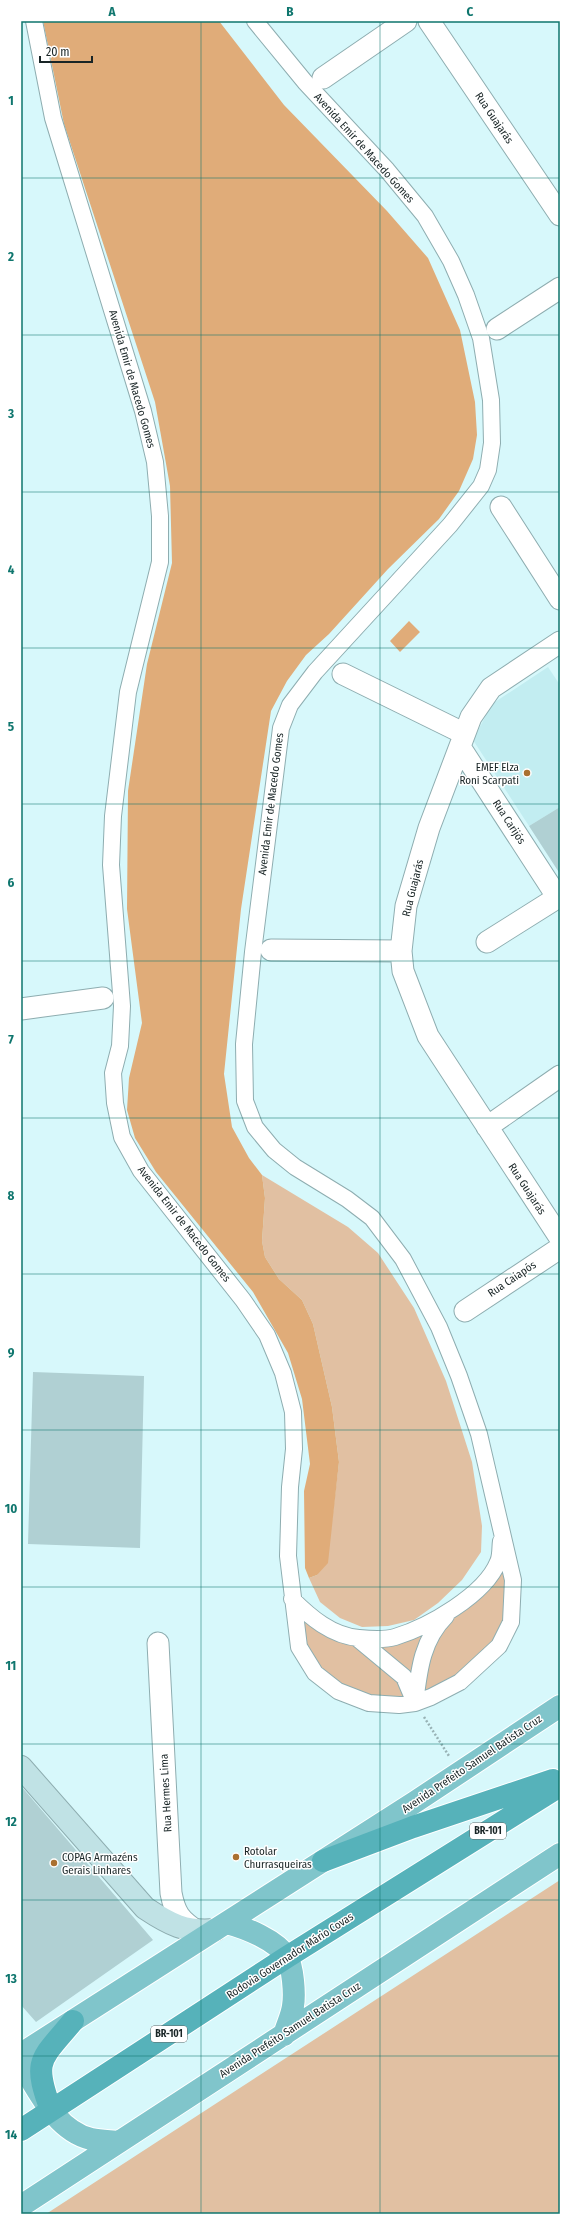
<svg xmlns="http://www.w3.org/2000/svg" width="581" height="2235" viewBox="0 0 581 2235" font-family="'Fira Sans Condensed',sans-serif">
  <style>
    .built { fill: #c2edf1 }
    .green { fill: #e1c0a2 }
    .water { fill: #e0ac79 }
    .building { fill: #b0d0d3 }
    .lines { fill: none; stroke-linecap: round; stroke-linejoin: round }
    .pedestrian-casing { stroke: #8eadb0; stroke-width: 18 }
    .minor-casing { stroke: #8eadb0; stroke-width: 23 }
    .secondary-casing { stroke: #8eadb0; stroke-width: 24 }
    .primary-casing { stroke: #fff; stroke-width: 24 }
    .trunk-casing { stroke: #fff; stroke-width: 24 }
    .path { stroke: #98b2b5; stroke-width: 2.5; stroke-dasharray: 2 2; stroke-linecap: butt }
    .pedestrian { stroke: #fff; stroke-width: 16 }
    .minor { stroke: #fff; stroke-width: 21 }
    .secondary { stroke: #c0e2e5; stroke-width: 22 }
    .primary { stroke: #80c5cb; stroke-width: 22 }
    .trunk { stroke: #56b2ba; stroke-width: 22 }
    .grid { fill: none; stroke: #0f766e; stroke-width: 1; stroke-opacity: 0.55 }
    .poi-dot { fill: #aa7030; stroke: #fff; stroke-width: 1.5 }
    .labels { text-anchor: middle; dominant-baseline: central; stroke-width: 3; stroke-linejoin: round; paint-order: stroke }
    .shield { fill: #fff; stroke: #5e6667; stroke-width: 1 }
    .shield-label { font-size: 10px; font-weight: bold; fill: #192526 }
    .street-label { font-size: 11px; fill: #192526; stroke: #fff }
    .poi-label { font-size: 11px; fill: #192526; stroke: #fff; text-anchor: start }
    .neatline { fill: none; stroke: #0f766e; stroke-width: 1.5 }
    .grid-label { font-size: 13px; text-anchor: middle; font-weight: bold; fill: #0f766e }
  </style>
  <rect width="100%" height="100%" fill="#d7f8fb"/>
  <path class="built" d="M548 667 560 685V807L529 826 473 740 492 704Z"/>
  <path class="green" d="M262 1175 348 1227 378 1253 414 1308 446 1381 472 1462 482 1526 481 1552 462 1580 438 1603 414 1620 388 1626 362 1627 340 1618 320 1602 309 1578 317 1575 330 1537 339 1462 332 1407 313 1324 302 1300 279 1279 265 1257 262 1241 265 1198Z
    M498 1562 513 1580 499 1646 431 1697 369 1703 315 1673 292 1599 334 1631 393 1637 457 1605Z
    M560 1880V2214H46Z"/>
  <path class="water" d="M43 21H219L284 105 387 211 428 258 460 330 475 402 477 435 473 459 459 491 439 519 388 569 329 634 306 655 287 681 271 711 241 909 224 1074 232 1127 249 1158 262 1175 265 1198 262 1241 265 1257 279 1279 302 1300 313 1324 332 1407 339 1462 328 1563 317 1575 309 1578 305 1568 304 1491 310 1464 302 1399 288 1353 253 1292 156 1172 135 1138 127 1110 129 1078 142 1023 127 909 128 791 147 664 172 563 170 486 155 402 64 124Z
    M409 621 420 632 400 652 390 641Z"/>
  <path class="building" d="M560 807V874L529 826Z
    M33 1372 144 1376 140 1548 28 1544Z
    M21 1786 153 1940 36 2022 21 2005Z"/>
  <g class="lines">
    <defs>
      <path id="pedestrian" d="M34 21 53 118 143 411 155 462 160 516V562L128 692 113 816 111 865 122 1006 120 1046 113 1073 115 1103 122 1137 141 1171 243 1300 267 1335 283 1373 293 1412 294 1449 290 1487 288 1556 299 1647 315 1673 338 1691 369 1703 399 1705 415 1703 431 1697 460 1682 499 1646 511 1622 513 1580 479 1434 459 1376 439 1327 403 1259 372 1218 347 1199 295 1167 274 1150 255 1127 245 1101 244 1044 253 952 281 728 290 705 315 672 450 525 481 486 488 470 492 443 491 400 481 338 466 295 451 261 425 216 387 170 305 82 255 21
        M292 1599C310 1617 332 1636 359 1638 369 1639 385 1640 395 1637 428 1627 485 1595 498 1562 501 1556 500 1547 501 1541
        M357 1638 404 1677 415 1703C419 1670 422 1640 446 1616"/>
      <path id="minor" d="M429 21 560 215
        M323 78 406 21
        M497 329 560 288
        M501 507 560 599
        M560 642 491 688 471 717 429 828 406 906 401 951 403 971 428 1036 560 1238
        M343 674 463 733
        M460 747 558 898
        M487 942 560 896
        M271 950 401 951
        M21 1009 103 998
        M487 1127 560 1076
        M465 1311 560 1248
        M158 1643 171 1893C175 1914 180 1920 198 1932"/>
      <path id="secondary" d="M21 1767 145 1908C169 1924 186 1933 215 1930"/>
      <path id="primary" d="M227 1923C246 1928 276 1940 287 1957 293 1967 295 1994 293 2006 292 2015 287 2025 284 2035
        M21 2054 415 1802 560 1706
        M21 2063C38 2090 56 2131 91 2139 100 2141 110 2141 119 2142
        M21 2206 560 1854"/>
      <path id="trunk" d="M323 1861 413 1827 553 1780
        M51 2110C32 2059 41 2060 73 2021
        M21 2130 287 1957 560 1786"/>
    </defs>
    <use href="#pedestrian" class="pedestrian-casing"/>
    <use href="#minor" class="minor-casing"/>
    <use href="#secondary" class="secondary-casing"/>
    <use href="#primary" class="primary-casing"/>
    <use href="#trunk" class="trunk-casing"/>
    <path class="path" d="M424 1717 449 1756"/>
    <use href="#pedestrian" class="pedestrian"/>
    <use href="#minor" class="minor"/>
    <use href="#secondary" class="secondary"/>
    <use href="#primary" class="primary"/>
    <use href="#trunk" class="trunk"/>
  </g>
  <path class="grid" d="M201 21V2214M380 21V2214M21 178H560M21 335H560M21 492H560M21 648H560M21 804H560M21 961H560M21 1118H560M21 1274H560M21 1430H560M21 1587H560M21 1744H560M21 1900H560M21 2056H560"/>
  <g class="poi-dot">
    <circle cx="527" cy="773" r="4"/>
    <circle cx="236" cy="1857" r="4"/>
    <circle cx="54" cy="1863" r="4"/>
  </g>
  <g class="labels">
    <g class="shield">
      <rect x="470" y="1823" width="36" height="16" rx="3"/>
      <rect x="151" y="2026" width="36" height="16" rx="3"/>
    </g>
    <g class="shield-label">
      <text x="488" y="1831">BR-101</text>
      <text x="169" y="2034">BR-101</text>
    </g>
    <g class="street-label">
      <text transform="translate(494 118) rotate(56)">Rua Guajarás</text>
      <text transform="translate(364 148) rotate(48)">Avenida Emir de Macedo Gomes</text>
      <text transform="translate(132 379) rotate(74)">Avenida Emir de Macedo Gomes</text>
      <text transform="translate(271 804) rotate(-83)">Avenida Emir de Macedo Gomes</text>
      <text transform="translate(509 822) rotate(57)">Rua Carijós</text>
      <text transform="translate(413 888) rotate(-76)">Rua Guajarás</text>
      <text transform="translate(527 1189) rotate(57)">Rua Guajarás</text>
      <text transform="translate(184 1224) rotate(52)">Avenida Emir de Macedo Gomes</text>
      <text transform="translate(512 1279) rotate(-34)">Rua Caiapós</text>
      <text transform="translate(472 1764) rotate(-34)">Avenida Prefeito Samuel Batista Cruz</text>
      <text transform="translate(166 1793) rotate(-93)">Rua Hermes Lima</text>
      <text transform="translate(290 1956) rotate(-33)">Rodovia Governador Mário Covas</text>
      <text transform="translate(290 2030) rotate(-33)">Avenida Prefeito Samuel Batista Cruz</text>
    </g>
    <g class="poi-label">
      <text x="519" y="767" text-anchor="end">EMEF Elza<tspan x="519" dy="13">Roni Scarpati</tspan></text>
      <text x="244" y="1851">Rotolar<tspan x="244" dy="13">Churrasqueiras</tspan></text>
      <text x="62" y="1857">COPAG Armazéns<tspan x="62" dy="13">Gerais Linhares</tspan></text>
    </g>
  </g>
  <rect width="581" height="2235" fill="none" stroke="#ffffff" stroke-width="44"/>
  <path d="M40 56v6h52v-6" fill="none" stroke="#192526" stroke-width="2"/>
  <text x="46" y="56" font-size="12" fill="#192526" stroke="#ffffff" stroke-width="3" paint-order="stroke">20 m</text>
  <rect x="22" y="22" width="537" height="2191" class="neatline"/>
  <g class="grid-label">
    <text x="112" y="16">A</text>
    <text x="290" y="16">B</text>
    <text x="470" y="16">C</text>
    <text x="11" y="105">1</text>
    <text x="11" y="261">2</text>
    <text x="11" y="418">3</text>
    <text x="11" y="574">4</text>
    <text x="11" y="731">5</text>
    <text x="11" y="887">6</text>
    <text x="11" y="1044">7</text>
    <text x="11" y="1200">8</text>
    <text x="11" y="1357">9</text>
    <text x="11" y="1513">10</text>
    <text x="11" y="1670">11</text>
    <text x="11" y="1826">12</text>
    <text x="11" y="1983">13</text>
    <text x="11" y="2139">14</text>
  </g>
</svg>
